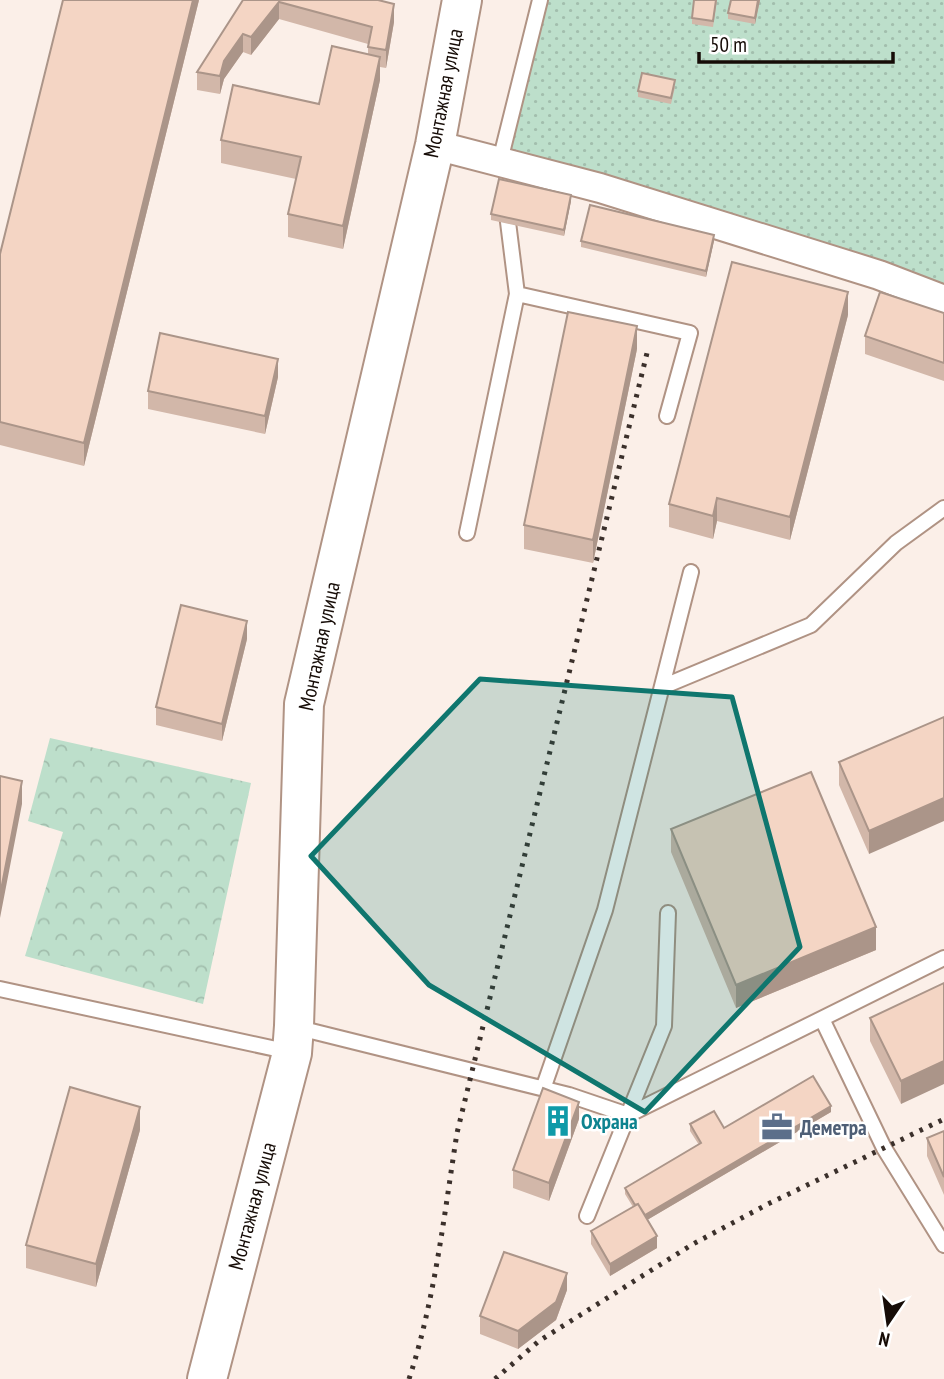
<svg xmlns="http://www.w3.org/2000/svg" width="944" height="1379" viewBox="0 0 944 1379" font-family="'PT Sans Narrow',sans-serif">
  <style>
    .park { fill: url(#park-crowns) }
    .garden { fill: url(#garden-dots) }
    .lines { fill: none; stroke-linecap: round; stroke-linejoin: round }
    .lane-casing { stroke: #b09384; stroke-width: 18 }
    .street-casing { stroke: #b09384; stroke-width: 32 }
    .secondary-casing { stroke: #b09384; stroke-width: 42 }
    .lane { stroke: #fff; stroke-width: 14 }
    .street { stroke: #fff; stroke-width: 28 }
    .secondary { stroke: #fff; stroke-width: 38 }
    .rail { stroke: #3b302b; stroke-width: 5; stroke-dasharray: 3.5 7; stroke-linecap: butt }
    .wall { fill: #d2b7a9 }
    .shaded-wall { fill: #ab9589 }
    .building { fill: #f4d5c4; stroke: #ab9589; stroke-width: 2 }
    .marked { fill: #0f766e; fill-opacity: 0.2; stroke: #0f766e; stroke-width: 5; stroke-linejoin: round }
    .labels { text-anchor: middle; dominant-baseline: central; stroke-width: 5; stroke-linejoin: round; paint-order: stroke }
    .street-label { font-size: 21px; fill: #160c07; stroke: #fff }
    .culture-label { font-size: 21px; font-weight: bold; fill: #0d838f; stroke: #fff; text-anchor: start }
    .service-label { font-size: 21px; font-weight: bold; fill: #4e5e75; stroke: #fff; text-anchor: start }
  </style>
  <defs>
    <pattern id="park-crowns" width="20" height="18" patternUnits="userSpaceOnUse" patternTransform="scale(1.75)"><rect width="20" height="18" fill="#bddfcb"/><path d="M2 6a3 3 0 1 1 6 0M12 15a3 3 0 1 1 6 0" fill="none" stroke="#a2bead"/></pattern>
    <pattern id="garden-dots" width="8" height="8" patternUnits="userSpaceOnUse" patternTransform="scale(1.75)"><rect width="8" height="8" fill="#bddfcb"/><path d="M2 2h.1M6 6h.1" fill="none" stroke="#a2bead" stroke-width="1.8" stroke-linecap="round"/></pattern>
  </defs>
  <rect width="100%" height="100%" fill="#fbefe8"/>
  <path class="park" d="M50 738 251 783 203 1004 25 956 63 832 28 821Z"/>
  <path class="garden" d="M538 0H944V305L499 163Z"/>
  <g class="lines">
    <defs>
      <path id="lane" d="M499 165 540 0
        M506 206 517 294
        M467 533 517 294 690 333 667 416
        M662 687 811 625 896 543 944 508
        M0 989 290 1052
        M822 1019 884 1148 944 1245
        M295 1027 569 1095 628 1115 587 1216
        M543 1089 605 910 691 572
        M628 1115 944 958
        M628 1115 664 1026 668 913"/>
      <path id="street" d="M435 145 600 188 879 275 944 300"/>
      <path id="secondary" d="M207 1379 292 1053 294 1026 304 704 435 145 462 0"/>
    </defs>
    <use href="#lane" class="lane-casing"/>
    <use href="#street" class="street-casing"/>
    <use href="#secondary" class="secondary-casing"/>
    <use href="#lane" class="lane"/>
    <use href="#street" class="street"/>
    <use href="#secondary" class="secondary"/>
    <path class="rail" d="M409 1379C435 1300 444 1215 457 1133L647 353
      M495 1379 539 1341 693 1244 768 1204 944 1119"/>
  </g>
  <path class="wall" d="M199 0 84 466 0 445V254Z
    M243 0H378L394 22 386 68 380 67V80L343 249 288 237V214L296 179 221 163V140L319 104 368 54V44L279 19 251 55 243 52 224 79 220 94 197 90V72Z
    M717 0 713 27 692 24V18Z
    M760 0 755 24 728 19V13Z
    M675 87 671 104 638 97V91Z
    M571 201 564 236 491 220V214Z
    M581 241H714L706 277 581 247Z
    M944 313V381L865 354V336Z
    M848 315 790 540 717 521 713 539 669 527V504Z
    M637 349 593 563 524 549V525Z
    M278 377 265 434 148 409V391Z
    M247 639 222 741 156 725V707Z
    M944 717 869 854 839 785V762Z
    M671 829 876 950 736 1008 671 852Z
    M944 983 901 1104 870 1041V1018Z
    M831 1112 647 1220 657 1248 610 1276 591 1244V1231L633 1207 625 1194V1188L699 1145 690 1131V1124L724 1128Z
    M579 1119 549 1201 513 1188V1170Z
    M140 1130 96 1287 26 1268V1245Z
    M944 1131V1195L927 1156V1138Z
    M567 1290 556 1320 518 1349 480 1334V1316Z"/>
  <path class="shaded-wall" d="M193 0H199L84 466V443Z
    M758 0H760L755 24V18Z
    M279 2V19L251 55V37Z
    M394 4V22L386 68V50Z
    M243 34V52L224 79 220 94V76L224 61Z
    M380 57V80L343 249V226Z
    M571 195V201L564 236V230Z
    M714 235V241L706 277V271Z
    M848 292V315L790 540V517Z
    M637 326V349L593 563V540Z
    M278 359V377L265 434V416Z
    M717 498V521L713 539V516Z
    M247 621V639L222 741V724Z
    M22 781V804L0 918V895Z
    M944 798V821L869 854V831Z
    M876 927V950L736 1008V985Z
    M944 1061V1084L901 1104V1081Z
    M579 1102V1119L549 1201V1183Z
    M831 1106V1112L642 1223V1216Z
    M140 1107V1130L96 1287V1264Z
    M657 1236V1248L610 1276V1264Z
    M567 1273V1290L556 1320 518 1349V1331Z"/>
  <path class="building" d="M63 0H193L84 443 0 422V254Z
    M243 0H378L394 4 386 50 368 47 372 27 279 2 251 37 243 34 224 61 220 76 197 72Z
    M694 0H716L713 21 692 18Z
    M731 0H758L755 18 728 13Z
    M332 46 380 57 343 226 288 214 301 157 221 140 233 85 319 104Z
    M642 73 675 80 671 98 638 91Z
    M499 179 571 195 564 230 491 214Z
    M590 205 714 235 706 271 581 241Z
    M732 262 848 292 790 517 717 498 713 516 669 504Z
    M880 292 944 313V363L865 336Z
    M568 312 637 326 593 540 524 525Z
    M160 333 278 359 265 416 148 391Z
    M181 605 247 621 222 724 156 707Z
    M944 717V798L869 831 839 762Z
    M811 772 876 927 736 985 671 829Z
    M0 776 22 781 0 895Z
    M944 983V1061L901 1081 870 1018Z
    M813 1076 831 1106 645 1215 638 1204 635 1205 625 1188 701 1143 690 1124 714 1111 724 1128Z
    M70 1087 140 1107 96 1264 26 1245Z
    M543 1088 579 1102 549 1183 513 1170Z
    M944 1131V1177L927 1138Z
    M638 1204 657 1236 610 1264 591 1231Z
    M504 1252 567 1273 556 1302 518 1331 480 1316Z"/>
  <path class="marked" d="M480 679 732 697 800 947 645 1112 429 985 311 856Z"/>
  <defs>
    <symbol id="building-bare" viewBox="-9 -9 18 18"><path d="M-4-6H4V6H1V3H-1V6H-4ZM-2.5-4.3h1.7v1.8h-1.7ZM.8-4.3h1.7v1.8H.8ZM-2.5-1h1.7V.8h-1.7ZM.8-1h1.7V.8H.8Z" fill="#0f9aa8" stroke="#fff" stroke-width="2.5" paint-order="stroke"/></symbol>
    <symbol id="office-bare" viewBox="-9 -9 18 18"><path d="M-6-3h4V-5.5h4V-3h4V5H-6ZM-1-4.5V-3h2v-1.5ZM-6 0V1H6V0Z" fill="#5c6f8a" stroke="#fff" stroke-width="2.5" paint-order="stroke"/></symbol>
  </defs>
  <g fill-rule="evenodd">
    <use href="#building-bare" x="536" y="1099" width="44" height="44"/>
    <use href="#office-bare" x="755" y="1105" width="44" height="44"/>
  </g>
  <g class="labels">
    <g class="street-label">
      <text transform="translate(443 93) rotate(-79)">Монтажная улица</text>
      <text transform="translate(319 646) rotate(-78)">Монтажная улица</text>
      <text transform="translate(252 1206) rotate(-75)">Монтажная улица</text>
    </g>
    <g class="culture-label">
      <text x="581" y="1121">Охрана</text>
    </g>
    <g class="service-label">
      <text x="800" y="1127">Деметра</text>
    </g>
  </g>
  <g transform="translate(888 1323) rotate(193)" stroke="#ffffff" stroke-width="5" paint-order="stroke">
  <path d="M0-5L12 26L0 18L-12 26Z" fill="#160c07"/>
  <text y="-10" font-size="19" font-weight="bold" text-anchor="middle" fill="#160c07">N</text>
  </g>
  <path d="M699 52v10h194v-10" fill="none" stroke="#160c07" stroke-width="3.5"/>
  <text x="710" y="52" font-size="21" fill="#160c07" stroke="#ffffff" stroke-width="5" paint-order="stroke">50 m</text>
</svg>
